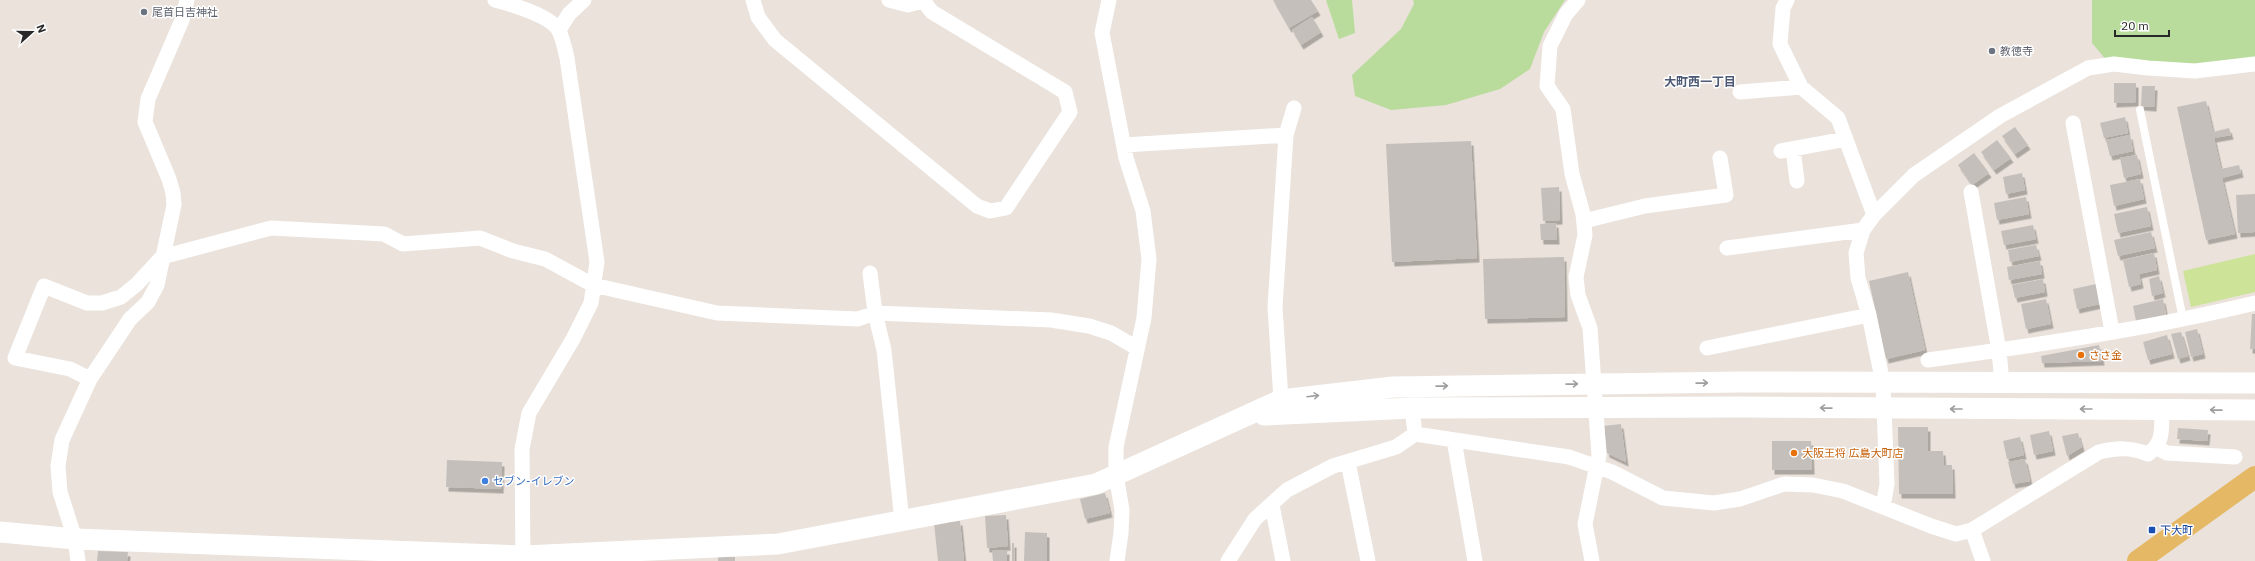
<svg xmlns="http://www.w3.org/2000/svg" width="2255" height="561" viewBox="0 0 2255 561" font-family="'IBM Plex Sans','Noto Sans JP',sans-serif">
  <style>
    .green { fill: #b9dc9c }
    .pitch { fill: #cce398 }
    .building { fill: #c5bfbb; filter: url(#shadow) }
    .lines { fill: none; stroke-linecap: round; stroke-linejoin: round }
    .lane { stroke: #fff; stroke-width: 8 }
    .street { stroke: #fff; stroke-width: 15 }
    .secondary { stroke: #fff; stroke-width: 21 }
    .primary { stroke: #e5b865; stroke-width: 22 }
    .oneway { stroke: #9e9e9e }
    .worship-dot { fill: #6b7280; stroke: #fff; stroke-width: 1.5 }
    .food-dot { fill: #e8710a; stroke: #fff; stroke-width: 1.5 }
    .shop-dot { fill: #3f7fe0; stroke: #fff; stroke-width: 1.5 }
    .transit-dot { fill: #1a4fb4; stroke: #fff; stroke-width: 1.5 }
    .labels { text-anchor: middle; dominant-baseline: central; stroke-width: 3; stroke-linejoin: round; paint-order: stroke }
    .worship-label { font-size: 11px; fill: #5b616d; stroke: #fff; text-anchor: start }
    .food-label { font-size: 11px; fill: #c56008; stroke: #fff; text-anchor: start }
    .shop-label { font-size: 11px; fill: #366cbe; stroke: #fff; text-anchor: start }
    .transit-label { font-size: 11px; fill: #164399; stroke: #fff; text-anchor: start }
    .neighbourhood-label { font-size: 12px; font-weight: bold; fill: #4d5975; stroke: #fff }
  </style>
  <defs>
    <filter id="shadow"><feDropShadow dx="2.5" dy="4.5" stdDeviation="0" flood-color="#0004"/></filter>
  </defs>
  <rect width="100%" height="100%" fill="#eae2db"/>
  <path class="green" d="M1326 0H1352L1355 33 1339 39Z
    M1413 0H1565L1544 32 1530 69 1500 89 1446 105 1391 110 1355 96 1352 75 1401 29 1414 4Z
    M2092 0H2255V61L2212 70 2107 61 2092 43Z"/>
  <path class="pitch" d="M2255 254V292L2191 307 2183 271Z"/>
  <path class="building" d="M1273 0H1311L1318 11 1289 28Z
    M1312 17 1321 32 1301 45 1292 30Z
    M2114 83H2136V102L2114 103Z
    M2142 86H2155L2154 107 2141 106Z
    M2206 101 2213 132 2229 128 2231 135 2214 138 2221 169 2239 165 2241 173 2222 178 2235 234 2206 240 2177 107Z
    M2125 117 2128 133 2104 138 2100 123Z
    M2015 127 2028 145 2015 154 2002 136Z
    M2130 135 2133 151 2110 156 2106 140Z
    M1997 140 2011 158 1994 170 1981 152Z
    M1471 141 1477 258 1392 262 1386 144Z
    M1974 153 1989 173 1972 185 1958 165Z
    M2137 155 2141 174 2124 178 2120 158Z
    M2022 173 2025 190 2006 194 2003 177Z
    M2140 179 2144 199 2114 206 2110 185Z
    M1559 187 1560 220 1543 221 1541 188Z
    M2255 194V232L2238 233 2236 195Z
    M2026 197 2029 214 1997 220 1994 203Z
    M2147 207 2151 226 2118 233 2114 214Z
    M1556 223 1557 240H1541L1540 224Z
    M2033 225 2036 239 2004 245 2001 231Z
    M2151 232 2155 248 2118 256 2114 240Z
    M2036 245 2039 256 2010 262 2008 250Z
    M2154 253 2157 270 2139 274 2141 284 2129 287 2123 260Z
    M1564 257 1565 317 1485 319 1483 259Z
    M2040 261 2042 274 2009 280 2007 267Z
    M1908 272 1925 350 1886 359 1869 281Z
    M2159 276 2163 293 2152 296 2149 279Z
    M2043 279 2045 292 2015 298 2012 285Z
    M2096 284 2100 304 2077 309 2073 289Z
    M2046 299 2051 324 2026 329 2021 304Z
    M2163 299 2166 315 2136 321 2133 306Z
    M2252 314H2255V349H2250Z
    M2197 329 2203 354 2191 357 2185 332Z
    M2181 332 2188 356 2178 359 2171 334Z
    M2167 335 2172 354 2148 360 2143 342Z
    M2099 345 2102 361 2042 363 2041 356Z
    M1621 424 1626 462 1607 453 1604 426Z
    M1898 427H1928V451H1943L1944 465H1952L1953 494H1899Z
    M2178 428 2208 430 2207 441 2177 439Z
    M2049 431 2053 451 2034 455 2030 435Z
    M2078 433 2082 447 2067 456 2062 436Z
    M2020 437 2024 455 2007 459 2003 441Z
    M1772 441H1811L1812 470H1772Z
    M2025 459 2030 481 2013 484 2008 462Z
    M447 460 502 462 501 489 446 487Z
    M1105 493 1110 513 1085 519 1080 499Z
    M1006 515 1008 546 987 548 985 516Z
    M960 521 964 561H938L934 523Z
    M1025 532 1047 533V561H1024Z
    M1012 543H1014V561H1012Z
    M1007 550V561H993L992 551Z
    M98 551 128 552 127 561H97Z
    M718 557H735V561H718Z"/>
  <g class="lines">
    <path class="lane" d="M2140 110 2183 319"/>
    <path class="street" d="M495 0C510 4 552 16 559 31 563 39 565 50 567 58L597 262 591 303 573 339 529 413 522 449 523 561
      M753 0 758 17 775 40 977 206 990 211 1006 208 1070 112 1065 92 932 12 924 2
      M889 0 908 5 925 0
      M1109 0 1102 33 1126 158 1143 211 1149 259 1144 318 1116 447V475L1122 510 1121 533 1117 561
      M1578 0 1566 14 1550 46 1547 86 1563 109 1572 174 1583 214 1585 235 1576 277 1578 295 1590 328 1599 455 1585 524 1592 561
      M1787 0 1783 8 1780 44 1801 87 1838 118 1874 215
      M559 30 569 14 584 0
      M1740 92 1801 87
      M2073 123 2112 331
      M1124 145 1286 135
      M1793 149 1797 181
      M1781 151 1846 139
      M1971 192 1999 351 2002 383
      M1584 221 1645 206 1726 195 1720 158
      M1727 248 1863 230
      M870 273 875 313 884 350 902 521
      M1707 348 1869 315
      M1928 360C2037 345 2148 329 2255 303
      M90 379 70 369 15 358 44 286 87 303H102L121 297 137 284 162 257 271 228 384 234 403 244 480 238 513 251 545 259 593 285 717 313 858 319 875 313 1051 320 1089 326 1111 333 1137 348
      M1281 400 1275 307 1286 135 1294 108
      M1415 434 1569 457 1612 472 1663 498 1714 503 1740 499 1784 484 1813 485 1843 491 1931 526 1956 534 1972 530 2099 452C2117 448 2130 447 2148 454 2165 442 2161 428 2162 409
      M1454 440 1475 561
      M2157 448 2167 453 2235 457
      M1348 462 1368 561
      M1272 505 1283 561
      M1883 507 1887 484 1883 383 1869 315 1858 278 1856 253 1863 230 1874 215 1914 175 2000 116 2088 68 2114 64 2148 68 2195 71 2255 64
      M1972 530 1983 561
      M78 561 75 539 60 492 58 466 62 440 90 379 130 319 148 302 157 285 174 205 173 193 169 179 145 122 148 99 182 20 187 0
      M1228 561 1255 519 1287 490 1333 466 1396 447 1415 434 1412 408"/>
    <path class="secondary" d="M1264 415 1412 408 1741 407 2255 410
      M0 532 75 539 524 556 778 544 1096 484 1281 400 1393 387 1741 382 2255 383"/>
    <path class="primary" d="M2138 561 2255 477"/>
  </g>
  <defs><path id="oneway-shaft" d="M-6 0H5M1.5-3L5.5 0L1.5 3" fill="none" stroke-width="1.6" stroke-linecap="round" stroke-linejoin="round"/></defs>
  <g class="oneway">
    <use href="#oneway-shaft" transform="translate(1702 383) rotate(-1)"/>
    <use href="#oneway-shaft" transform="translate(1572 384) rotate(-1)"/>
    <use href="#oneway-shaft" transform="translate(1442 386) rotate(-1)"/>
    <use href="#oneway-shaft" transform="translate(1313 396) rotate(-7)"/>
    <use href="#oneway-shaft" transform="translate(1826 408) rotate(-179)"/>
    <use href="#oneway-shaft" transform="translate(1956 409) rotate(-180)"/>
    <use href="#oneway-shaft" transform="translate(2086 409) rotate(-180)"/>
    <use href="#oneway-shaft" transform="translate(2216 410) rotate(-179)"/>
  </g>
  <g class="worship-dot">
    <circle cx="144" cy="12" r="4"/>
    <circle cx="1992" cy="51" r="4"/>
  </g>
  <g class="food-dot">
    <circle cx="2081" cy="355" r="4"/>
    <circle cx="1794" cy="453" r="4"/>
  </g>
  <circle class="shop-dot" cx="485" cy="481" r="4"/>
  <rect class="transit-dot" x="2148" y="526" width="8" height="8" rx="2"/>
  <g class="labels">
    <g class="worship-label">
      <text x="152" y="12">尾首日吉神社</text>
      <text x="2000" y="51">教徳寺</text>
    </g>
    <g class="food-label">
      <text x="2089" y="355">ささ金</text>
      <text x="1802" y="453">大阪王将 広島大町店</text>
    </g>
    <g class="shop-label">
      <text x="493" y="481">セブン-イレブン</text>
    </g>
    <g class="transit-label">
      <text x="2160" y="530">下大町</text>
    </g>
    <g class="neighbourhood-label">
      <text x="1700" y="81">大町西一丁目</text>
    </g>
  </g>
  <g transform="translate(32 32) rotate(69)" stroke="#ffffff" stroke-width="3" paint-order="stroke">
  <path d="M0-3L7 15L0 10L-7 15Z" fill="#282828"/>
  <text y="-6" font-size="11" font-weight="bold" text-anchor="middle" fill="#282828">N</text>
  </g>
  <path d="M2115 30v6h54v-6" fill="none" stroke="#282828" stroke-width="2"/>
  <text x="2121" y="30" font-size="12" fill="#282828" stroke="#ffffff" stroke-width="3" paint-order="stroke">20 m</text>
</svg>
